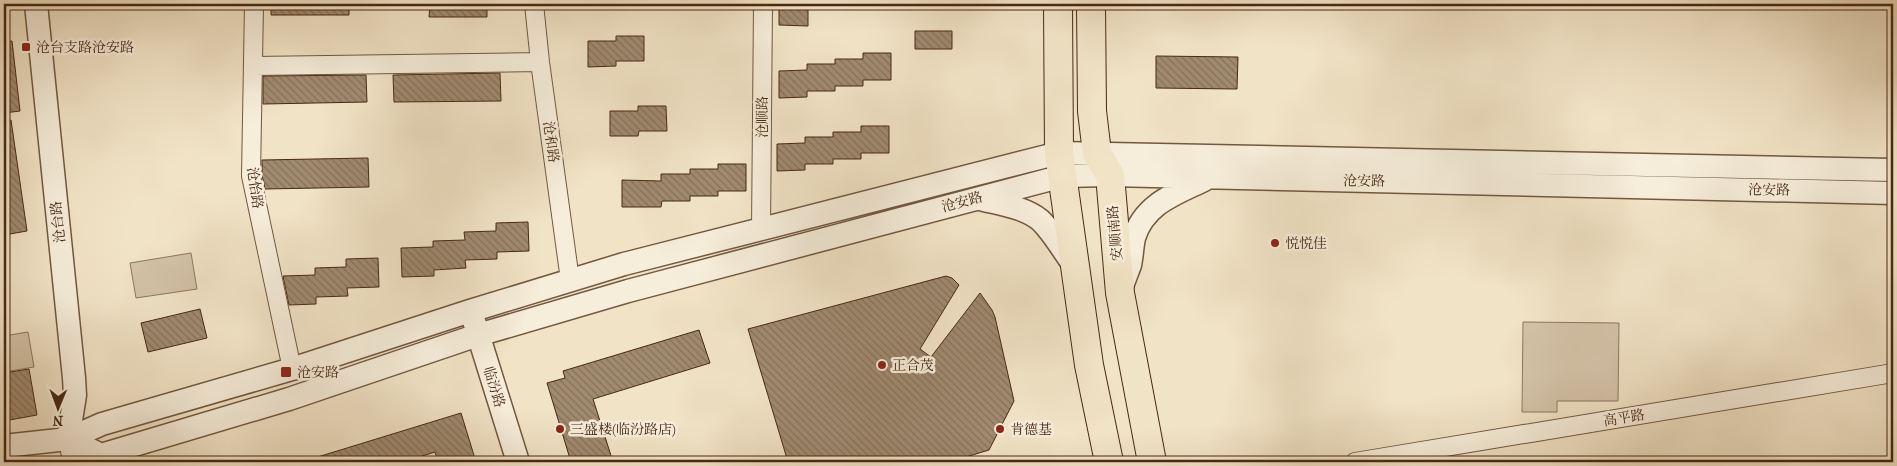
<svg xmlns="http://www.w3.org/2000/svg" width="1897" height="466" viewBox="0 0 1897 466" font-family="'IM FELL French Canon','Noto Serif SC',serif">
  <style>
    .garden { fill: #d4c3a8; stroke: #8e765e }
    .building { fill: url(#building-back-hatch); stroke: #482913 }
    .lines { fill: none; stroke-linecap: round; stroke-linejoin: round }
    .minor-casing { stroke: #725840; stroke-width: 20 }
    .tertiary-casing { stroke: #725840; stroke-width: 25 }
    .primary-casing { stroke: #482913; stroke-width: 30 }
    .minor { stroke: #f6edda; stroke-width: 18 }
    .tertiary { stroke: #f6edda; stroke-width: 22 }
    .primary { stroke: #f1e3c6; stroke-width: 28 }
    .poi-dot { fill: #8f2418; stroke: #f6edda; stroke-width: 2 }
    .labels { text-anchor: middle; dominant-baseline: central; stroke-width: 5; stroke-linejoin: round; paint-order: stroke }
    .poi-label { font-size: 14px; fill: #482913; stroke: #f6edda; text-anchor: start }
    .street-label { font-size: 14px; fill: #482913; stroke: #f6edda }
  </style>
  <defs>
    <pattern id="building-back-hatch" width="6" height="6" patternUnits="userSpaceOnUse" patternTransform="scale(1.25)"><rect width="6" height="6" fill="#a08a70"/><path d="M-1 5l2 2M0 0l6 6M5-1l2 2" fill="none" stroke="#84715b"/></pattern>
  </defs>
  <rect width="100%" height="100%" fill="#f1e3c6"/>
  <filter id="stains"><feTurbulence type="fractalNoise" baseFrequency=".004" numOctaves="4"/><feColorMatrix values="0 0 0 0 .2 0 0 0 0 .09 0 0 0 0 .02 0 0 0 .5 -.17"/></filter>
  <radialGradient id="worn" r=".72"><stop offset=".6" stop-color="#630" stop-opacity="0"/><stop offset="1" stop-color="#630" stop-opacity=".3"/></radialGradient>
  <path class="garden" d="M191 253 197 289 136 298 130 263Z
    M1523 322 1619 323 1618 401H1557V412H1522Z
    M28 332 34 367 4 372V336Z"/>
  <path class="building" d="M271 4H349V15H271Z
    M430 4H487V17H429Z
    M779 4H808V26L779 25Z
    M915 31H952V49H915Z
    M616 36H644V61H616V66L588 67V41H616Z
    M12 41 20 111 4 113V42Z
    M863 53H891V80H863V86H835V91H807V97L779 98V71L807 70V64H835V59H863Z
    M1156 56 1238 57 1237 89 1156 88Z
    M500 73 501 101 394 102 393 75Z
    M366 75 367 102 263 104V76Z
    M638 106H666L667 131H639L638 136H610V111H638Z
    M11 120 27 231 4 235V121Z
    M861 126H889V153H861V159H833V164H805V170L777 171V144L805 143V137H833V132H861Z
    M368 158 369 187 265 189 262 175V160Z
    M718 164H746V191H718V196H690V201H662L661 207H622V180L661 181V174H690V169H718Z
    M528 222 529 251 497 252V259L465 260 466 268 434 270V276L402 277 401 248 433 247V241L465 240 464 232 496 231V223Z
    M378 258 379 287 347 288 348 296 316 297V304L289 305 283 276 315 275V268L346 267V259Z
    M946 276 952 278 959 285 920 349 931 357 980 293 992 310 995 317 1014 401 989 450 949 462H788L748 329Z
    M200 309 207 338 148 352 141 323Z
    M699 330 710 363 593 399 613 462H571L547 383 565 378 563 371Z
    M29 369 37 415 4 421V373Z
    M461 413 476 462H438L435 452 403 462H311V459Z"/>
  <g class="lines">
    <defs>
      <path id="minor" d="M254 4 251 176 292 369
        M534 4 540 62 570 280
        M253 66 540 62
        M761 230 763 4
        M68 439 72 462
        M1355 462 1893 373"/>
      <path id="tertiary" d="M36 4 74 378 75 395 68 439
        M980 199C1000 204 1024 207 1040 220 1053 232 1063 251 1074 265
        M1122 287C1124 280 1127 273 1130 265 1132 256 1132 247 1134 238 1144 204 1175 194 1204 180
        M474 321 518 462
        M68 439 101 455 289 399 478 335 628 291 1063 176 1110 175 1893 193
        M4 446 68 439 102 424 292 369 470 311 624 264 1059 153 1893 170"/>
      <path id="primary" d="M1058 4 1059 153 1089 365 1109 462
        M1091 4 1092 111 1097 153 1110 175 1120 293 1152 462"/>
    </defs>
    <use href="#minor" class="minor-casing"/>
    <use href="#tertiary" class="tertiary-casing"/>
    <use href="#primary" class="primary-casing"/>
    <use href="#minor" class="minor"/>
    <use href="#tertiary" class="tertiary"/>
    <use href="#primary" class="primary"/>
  </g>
  <g class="poi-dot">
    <rect x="21" y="42" width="10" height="10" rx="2.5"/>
    <circle cx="1275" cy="243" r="5"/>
    <circle cx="882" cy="365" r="5"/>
    <rect x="280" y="366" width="12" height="12" rx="2.5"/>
    <circle cx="560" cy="429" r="5"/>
    <circle cx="1000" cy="429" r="5"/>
  </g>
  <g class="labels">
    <g class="poi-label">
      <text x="36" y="47">沧台支路沧安路</text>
      <text x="1285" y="243">悦悦佳</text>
      <text x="892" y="365">正合茂</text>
      <text x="297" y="372">沧安路</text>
      <text x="570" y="429">三盛楼(临汾路店)</text>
      <text x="1010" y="429">肯德基</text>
    </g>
    <g class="street-label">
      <text transform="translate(762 117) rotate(-90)">沧顺路</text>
      <text transform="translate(551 142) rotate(82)">沧和路</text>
      <text transform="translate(1364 181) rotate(1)">沧安路</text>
      <text transform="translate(255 188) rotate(82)">沧怡路</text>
      <text transform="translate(1769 190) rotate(1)">沧安路</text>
      <text transform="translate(962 202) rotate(-15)">沧安路</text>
      <text transform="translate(58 222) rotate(-96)">沧台路</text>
      <text transform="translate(1115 233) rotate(-95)">安顺南路</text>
      <text transform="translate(494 387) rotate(73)">临汾路</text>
      <text transform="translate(1624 418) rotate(-9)">高平路</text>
    </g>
  </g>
  <rect width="1897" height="466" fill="none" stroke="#f1e3c6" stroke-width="20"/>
  <rect x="5" y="5" width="1887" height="456" fill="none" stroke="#482913" stroke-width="2.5"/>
  <rect x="10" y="10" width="1877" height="446" fill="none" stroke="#482913"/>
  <g transform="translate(58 408) rotate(181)" stroke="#f6edda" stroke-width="4" paint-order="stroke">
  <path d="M0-4L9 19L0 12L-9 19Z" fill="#482913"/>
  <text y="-8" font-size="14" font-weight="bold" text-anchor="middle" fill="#482913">N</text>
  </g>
  <rect width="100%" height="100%" filter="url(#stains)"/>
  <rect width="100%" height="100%" fill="url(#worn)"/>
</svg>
